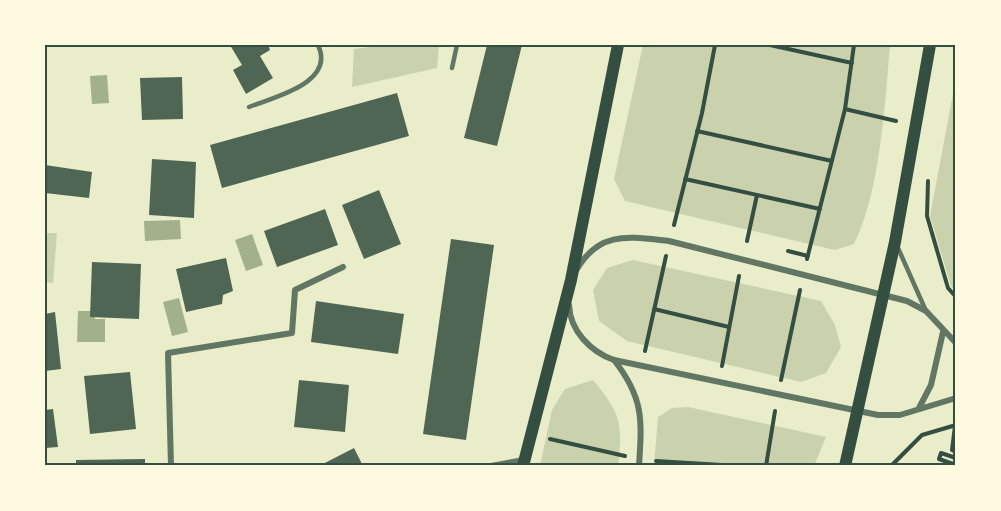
<svg xmlns="http://www.w3.org/2000/svg" width="1001" height="511" viewBox="0 0 1001 511" font-family="'DM Sans',sans-serif">
  <style>
    .green { fill: #cad2ad }
    .water { fill: #a3b18a }
    .building { fill: #4f6655 }
    .lines { fill: none; stroke-linecap: round; stroke-linejoin: round }
    .path { stroke: #344e41; stroke-width: 4 }
    .service { stroke: #617663; stroke-width: 4.5 }
    .minor { stroke: #617663; stroke-width: 6 }
    .secondary { stroke: #344e41; stroke-width: 12 }
    .neatline { fill: none; stroke: #344e41; stroke-width: 2 }
  </style>
  <rect width="100%" height="100%" fill="#e9edc9"/>
  <path class="green" d="M386 45H439L437 68 352 87 354 49Z
    M643 45H890C885 103 880 193 854 244L835 250 625 201 614 179Z
    M956 78V292L951 286 930 216Z
    M45 233H57L53 283 45 282Z
    M633 260 821 301 835 325 841 347 826 373 801 382 627 341 599 321 593 290 607 268Z
    M593 380C621 414 623 423 618 466H540L552 410 565 389Z
    M688 407 826 437 814 466H654L658 417 672 408Z"/>
  <path class="water" d="M107 75 109 103 92 104 90 76Z
    M180 220 181 239 145 241 144 221Z
    M252 234 263 265 246 271 235 240Z
    M179 298 188 332 172 336 163 302Z
    M78 311H95V319H105V342H77Z"/>
  <path class="building" d="M230 45H268L270 50 260 56 273 78 246 94 233 70 242 65Z
    M487 45H522L497 146 464 138Z
    M182 77 183 119 142 120 140 78Z
    M397 93 409 136 222 188 210 145Z
    M152 159 196 162 194 218 149 215Z
    M45 165 92 172 89 198 45 193Z
    M379 190 401 244 364 259 342 205Z
    M325 209 338 245 277 267 264 231Z
    M451 239 494 245 466 440 423 434Z
    M226 258 233 291 223 295 222 304 186 312 176 269Z
    M92 262 141 264 139 319 90 317Z
    M316 301 404 314 398 354 311 342Z
    M55 312 61 369 45 371V314Z
    M130 372 136 429 90 434 84 376Z
    M299 380 349 385 345 432 294 427Z
    M53 409 58 447 45 448V410Z
    M354 448 363 466H319Z
    M145 459V466H76V460Z"/>
  <g class="lines">
    <path class="path" d="M770 45 852 63
      M845 109 896 121
      M697 131 832 161
      M685 179 820 209
      M928 181 927 216 948 288 956 297
      M674 225 702 113 715 45
      M747 241 757 195
      M788 251 808 256
      M807 259 845 109 854 45
      M654 309 729 327
      M645 351 666 256
      M722 366 739 276
      M781 380 800 290
      M955 426 952 450 956 452
      M550 439 625 456
      M956 458 941 453 939 459 956 465
      M656 461 739 466
      M766 466 775 411
      M891 466 922 435 956 425"/>
    <path class="service" d="M452 68 457 45
      M249 107C274 97 336 83 318 45
      M898 248 926 311"/>
    <path class="minor" d="M577 269C600 230 630 237 669 241L907 301 926 311 956 343
      M569 305C570 331 591 352 614 360L878 415H900L956 398
      M614 360C644 398 642 420 639 466
      M919 408 931 385 943 332
      M171 466 168 353 292 333 295 290 343 267
      M491 466 524 460"/>
    <path class="secondary" d="M523 466 571 280 618 45
      M845 466 895 242 930 45"/>
  </g>
  <rect width="1001" height="511" fill="none" stroke="#fefae0" stroke-width="93"/>
  <rect x="46" y="46" width="908" height="418" class="neatline"/>
</svg>
